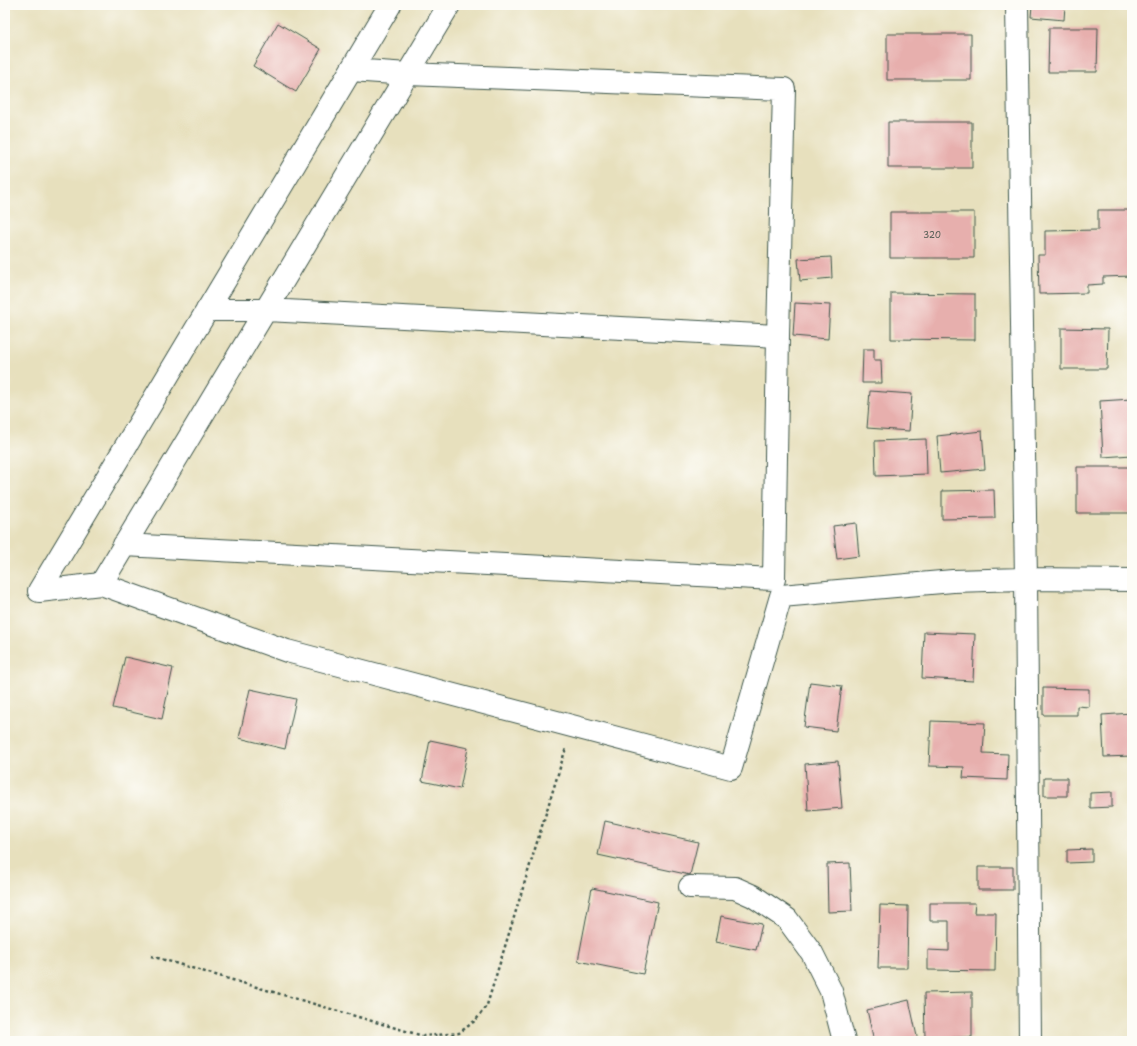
<svg xmlns="http://www.w3.org/2000/svg" width="1137" height="1046" viewBox="0 0 1137 1046" font-family="'Shantell Sans',sans-serif">
  <style>
    .building { fill: #e7afad }
    .lines { fill: none; stroke-linecap: round; stroke-linejoin: round }
    .street-casing { stroke: #3d5549; stroke-width: 24 }
    .path { stroke: #3d5549; stroke-width: 2.5; stroke-dasharray: 3 3; stroke-linecap: butt }
    .street { stroke: #fff; stroke-width: 22 }
    .labels { text-anchor: middle; dominant-baseline: central; stroke-width: 3; stroke-linejoin: round; paint-order: stroke }
    .number-label { font-size: 9px; fill: #515a52 }
  </style>
  <rect width="100%" height="100%" fill="#fdfcf7"/>
  <filter id="ink" filterUnits="userSpaceOnUse"><feTurbulence type="fractalNoise" baseFrequency=".025" numOctaves="2"/><feDisplacementMap in="SourceGraphic" scale="8" xChannelSelector="R" yChannelSelector="G"/><feConvolveMatrix kernelMatrix="1 2 1 2 8 2 1 2 1" color-interpolation-filters="sRGB"/></filter>
  <filter id="wash" filterUnits="userSpaceOnUse"><feTurbulence type="fractalNoise" baseFrequency=".012" numOctaves="4" result="noise"/><feDisplacementMap in="SourceGraphic" scale="16" xChannelSelector="R" yChannelSelector="G"/><feGaussianBlur stdDeviation="0.9" result="paint"/><feColorMatrix in="noise" values="0 0 0 0 0 0 0 0 0 0 0 0 0 0 0 0 0 1.4 0 .05"/><feComposite in="paint" operator="in"/></filter>
  <g filter="url(#wash)">
    <rect width="100%" height="100%" fill="#e7e0bd"/>
    <g id="blocks">
      <path class="building" d="M1032 5H1065L1064 20 1031 17Z
        M278 23 321 49 296 92 253 66Z
        M1049 28H1098L1097 72H1048Z
        M887 34H971V80H887Z
        M888 122H972V168H888Z
        M1098 210H1132V276L1103 277V284L1087 285V293L1039 294 1038 255H1045V231L1098 230Z
        M890 212H974V258H890Z
        M831 257 832 278 800 281 798 259Z
        M891 293 975 294V340L891 339Z
        M795 303 830 305 828 339 793 336Z
        M1061 328 1108 329 1107 369H1061Z
        M863 349H874V360H881L882 383H862Z
        M870 391 912 394 909 431 867 428Z
        M1132 399V455L1103 457 1100 401Z
        M982 431 985 469 940 473 937 436Z
        M926 439 927 474 876 476 875 441Z
        M1077 467H1132V513H1077Z
        M994 490 995 518 942 519V491Z
        M856 523 859 556 837 559 833 526Z
        M924 632 975 634 973 681 922 678Z
        M125 657 173 668 162 719 113 708Z
        M810 682 842 686 836 731 804 727Z
        M1043 688 1089 689V707L1077 706V715H1043Z
        M250 689 296 699 285 749 239 738Z
        M1132 713V756L1104 757 1102 715Z
        M931 721 985 723 983 753 1008 754 1007 780 963 778 964 767 929 766Z
        M430 740 468 748 460 789 422 781Z
        M838 761 842 808 808 811 805 764Z
        M1044 778H1067V796H1044Z
        M1112 792V807L1090 808V793Z
        M605 821 698 842 690 875 598 855Z
        M1092 849V862L1067 863V850Z
        M850 863 852 911 828 912 827 864Z
        M978 867H1013V890H978Z
        M592 888 658 902 643 974 578 961Z
        M930 903H975L974 913H996L995 971 928 970V950L949 951V921H930Z
        M880 905 908 906 907 968H878Z
        M721 916 762 924 756 950 716 942Z
        M972 992V1037L925 1038 924 993Z
        M909 1000 918 1041H874L867 1010Z"/>
    </g>
  </g>
  <g filter="url(#ink)">
    <use href="#blocks" fill-opacity="0" stroke="#3d5549" stroke-width="1"/>
    <g class="lines">
      <defs>
        <path id="street" d="M390 5 39 591 101 584 287 651 731 768 781 596 953 581 1026 579 1030 1041
          M1017 5 1026 579 1132 580
          M207 310H266L778 336 784 89 408 74 351 70
          M124 545 774 579 778 336
          M101 584 449 5
          M690 887 735 888 753 896 787 919 812 953 831 991 844 1041"/>
      </defs>
      <use href="#street" class="street-casing"/>
      <path class="path" d="M151 956 423 1036 459 1033 476 1020 487 1005 566 748"/>
      <use href="#street" class="street"/>
    </g>
  </g>
  <g class="labels">
    <g class="number-label">
      <text x="932" y="235">320</text>
    </g>
  </g>
  <rect width="1137" height="1046" fill="none" stroke="#fdfcf7" stroke-width="20"/>
</svg>
